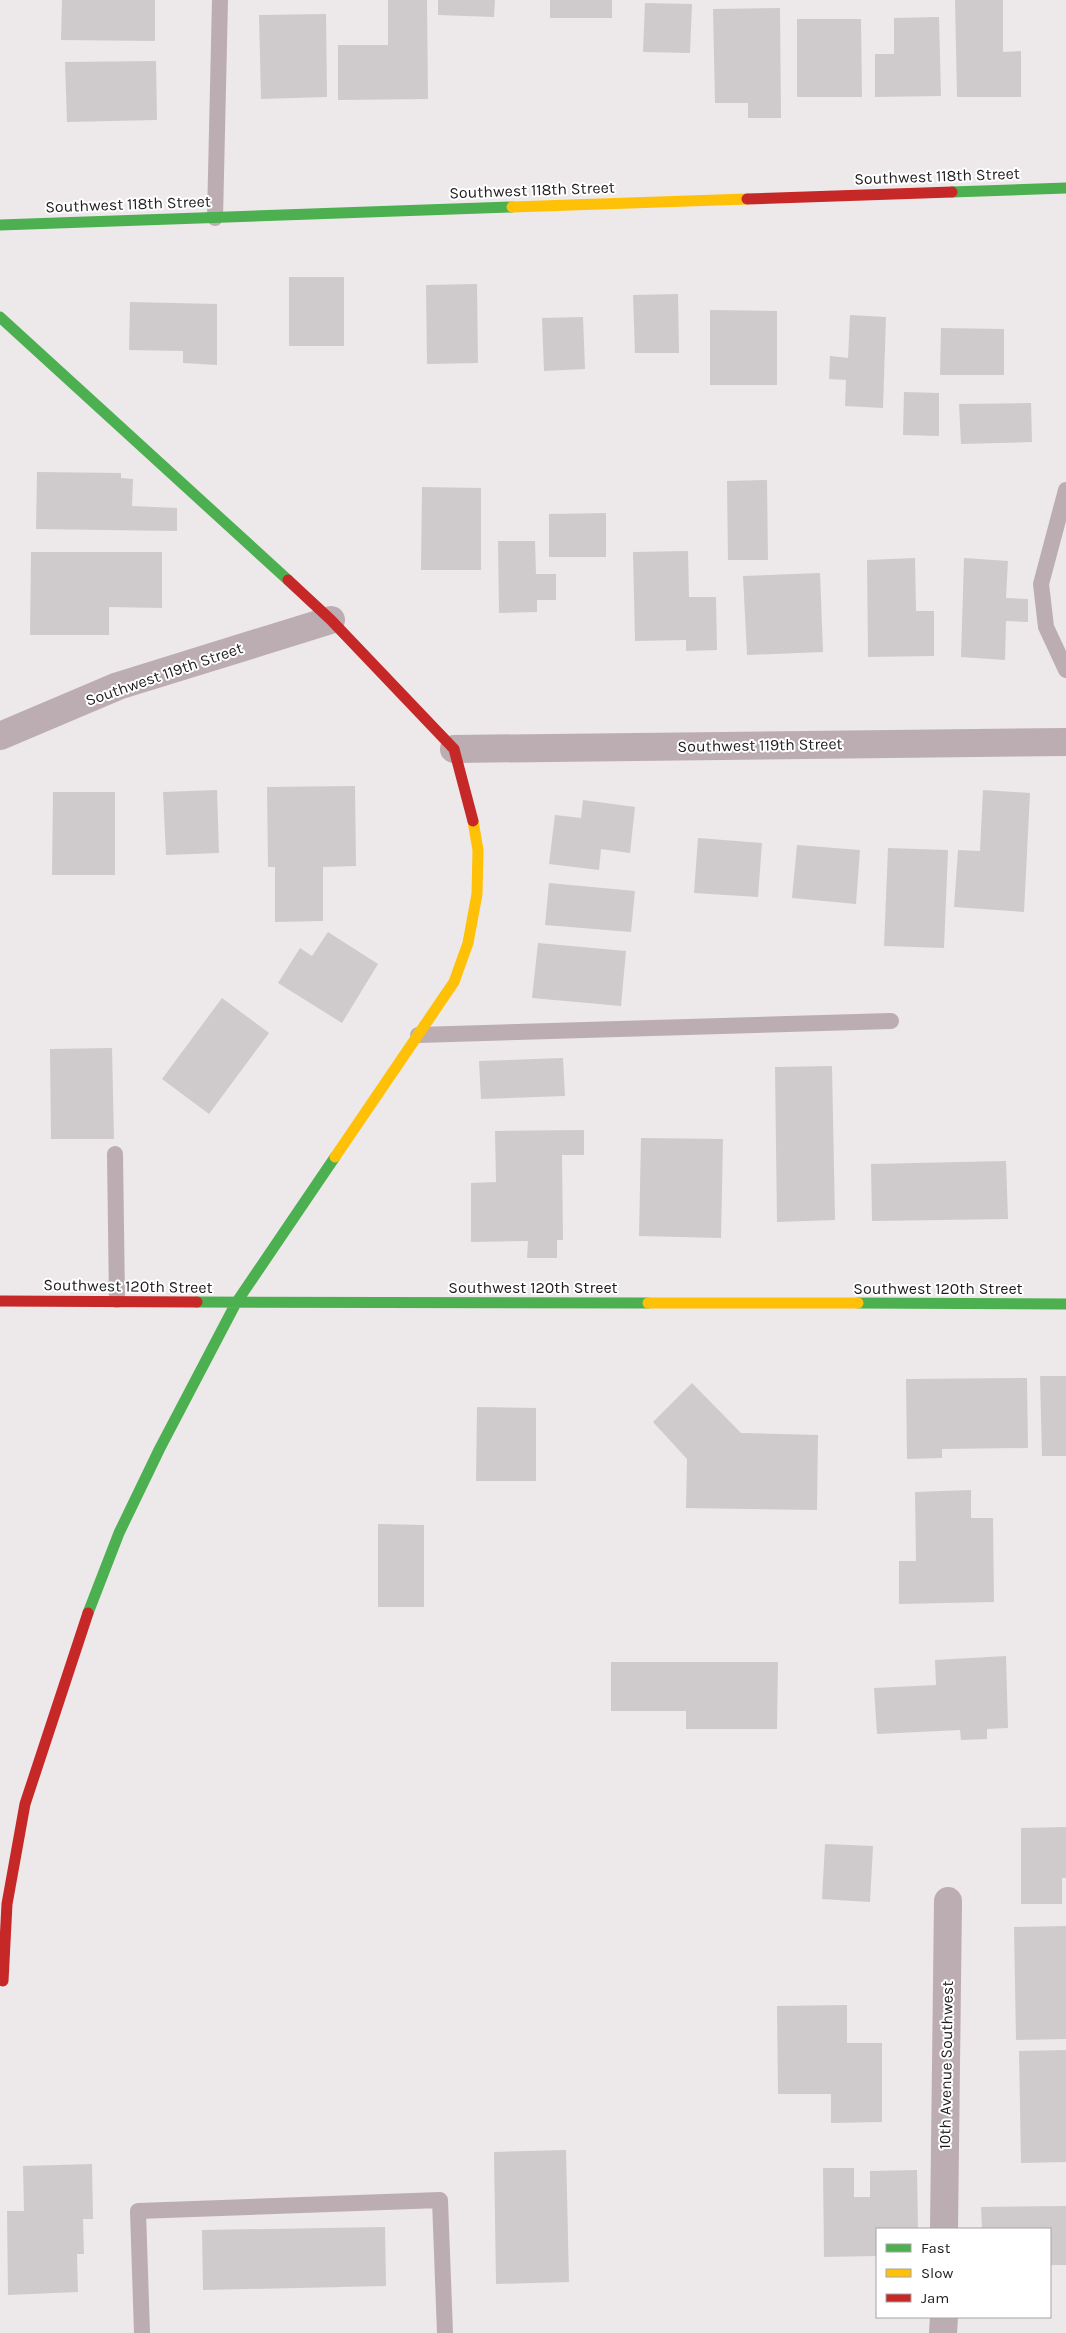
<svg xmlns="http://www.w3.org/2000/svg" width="1066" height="2333" viewBox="0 0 1066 2333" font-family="Karla,sans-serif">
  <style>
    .building { fill: #cfcbcc }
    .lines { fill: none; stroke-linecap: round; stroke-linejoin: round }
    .lane { stroke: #bcadb3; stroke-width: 16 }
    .street { stroke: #bcadb3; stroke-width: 28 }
    .fast { stroke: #4caf50; stroke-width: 11 }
    .slow { stroke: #ffc107; stroke-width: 11 }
    .jam { stroke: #c62828; stroke-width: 11 }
    .labels { text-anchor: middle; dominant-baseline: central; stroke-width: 4; stroke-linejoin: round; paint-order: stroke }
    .street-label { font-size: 16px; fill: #201c1d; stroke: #fff }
  </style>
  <rect width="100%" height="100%" fill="#ede8e9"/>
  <path class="building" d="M62 0H155V41L61 40Z
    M388 0H427L428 99 338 100V45H388Z
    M438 0H495L494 17 438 15Z
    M550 0H612V18H550Z
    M955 0H1003V52L1021 51V97H957Z
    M645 3 692 4 690 53 643 52Z
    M780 8 781 118H748V103H715L713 9Z
    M326 14 327 97 261 99 259 15Z
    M939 17 941 96 875 97V54H894V18Z
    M797 19H861L862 97H797Z
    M156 61 157 120 67 122 65 62Z
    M289 277H344V346H289Z
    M477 284 478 363 427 364 426 285Z
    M678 294 679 353H635L633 295Z
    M130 302 217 304V365L183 363V351L129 350Z
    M710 310 777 311V385H710Z
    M850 315 886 317 883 408 845 406 846 380 829 379 830 356 848 358Z
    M583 317 585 369 544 371 542 318Z
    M941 328 1004 329V375H940Z
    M904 392 939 393V436L903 435Z
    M1031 403 1032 442 961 444 959 404Z
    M37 472 121 473V478L133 479 132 506 177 508V531L36 529Z
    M767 480 768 560H728L727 481Z
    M422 487 481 488V570H421Z
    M606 513V557H549V514Z
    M498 541H535L536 574H556V600H537V612L499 613Z
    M688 551 689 597H716L717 650 686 651V640L635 641 633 552Z
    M31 552H162V608L109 607V635H30Z
    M915 558 916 611H934V656L868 657 867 560Z
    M964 558 1008 561 1006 598 1028 599V622L1006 621 1005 660 961 657Z
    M820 573 823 652 747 655 743 576Z
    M355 786 356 866 323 867V921L275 922V867H268L267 787Z
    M217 790 219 853 166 855 163 792Z
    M983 790 1030 793 1024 912 954 907 958 850 980 851Z
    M53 792H115V875H52Z
    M583 800 635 807 630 853 601 849 599 870 549 864 555 815 581 818Z
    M698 838 762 843 758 897 694 893Z
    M797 845 860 850 856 904 792 898Z
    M888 848 948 850 944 948 884 946Z
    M549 883 635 891 631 932 545 925Z
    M328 932 378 964 342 1023 278 983 300 948 312 956Z
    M538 943 626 951 621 1006 532 998Z
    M222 998 269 1033 209 1114 162 1079Z
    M112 1048 114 1139H51L50 1049Z
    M563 1058 565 1096 481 1099 479 1061Z
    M832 1066 835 1220 777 1222 775 1067Z
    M584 1130V1155H562L563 1240H557V1258H527L528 1241 471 1242V1183L496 1182 495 1131Z
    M641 1138 723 1139 721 1238 639 1236Z
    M1006 1161 1008 1219 872 1221 871 1164Z
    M1040 1376H1066V1456H1042Z
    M1027 1378 1028 1448 942 1449V1458L907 1459 906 1379Z
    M692 1383 741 1433 818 1435 817 1510 686 1508 687 1459 653 1422Z
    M477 1407 536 1408V1481H476Z
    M971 1490V1518H993L994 1602 899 1604V1561H916L915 1492Z
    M378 1524 424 1525V1607H378Z
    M1006 1656 1008 1728 987 1729V1739L961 1740 960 1730 877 1734 874 1688 936 1685 935 1660Z
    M611 1662H778L777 1729H686V1711H611Z
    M1066 1827V1878H1062V1904H1021V1828Z
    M825 1844 873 1846 870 1902 822 1899Z
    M1066 1926V2039L1016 2040 1014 1927Z
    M847 2005V2043H882V2122L831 2123V2094H778L777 2006Z
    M1066 2050V2162L1021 2163 1019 2051Z
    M566 2150 569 2282 496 2284 494 2152Z
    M92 2164 93 2219H83L84 2254H77L78 2292 8 2295 7 2211H24L23 2166Z
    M823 2168H854V2197H870V2171L917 2170 918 2229H877V2256L824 2257Z
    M1066 2206V2265H1050V2229H982L981 2207Z
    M385 2227 386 2286 203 2290 202 2230Z"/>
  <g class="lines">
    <path class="lane" d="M215 218 220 0
      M1066 490 1041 584 1046 627 1066 670
      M418 1035 891 1021
      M115 1154 117 1300
      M142 2333 138 2211 440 2200 445 2333"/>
    <path class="street" d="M0 736 118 686 331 620
      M454 749 1066 742
      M944 2229 948 1901
      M943 2333 944 2317"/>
    <path class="fast" d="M952 192 1066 188
      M0 225 512 207
      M0 317 288 580
      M197 1302 648 1303
      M858 1303 1066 1304
      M88 1613 119 1533 160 1448 236 1303 335 1157"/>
    <path class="slow" d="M512 207 747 199
      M335 1157 454 982 468 943 477 894 478 850 473 821
      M648 1303H858"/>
    <path class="jam" d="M747 199 952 192
      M288 580 331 620 454 749 473 821
      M0 1301 197 1302
      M3 1981 7 1904 25 1804 88 1613"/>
  </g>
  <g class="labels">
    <g class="street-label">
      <text transform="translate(937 176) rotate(-2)">Southwest 118th Street</text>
      <text transform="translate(532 190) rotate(-2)">Southwest 118th Street</text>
      <text transform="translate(128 204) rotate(-2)">Southwest 118th Street</text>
      <text transform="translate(164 674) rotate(-19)">Southwest 119th Street</text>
      <text transform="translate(760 745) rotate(-1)">Southwest 119th Street</text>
      <text transform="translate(128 1286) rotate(1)">Southwest 120th Street</text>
      <text x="533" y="1287">Southwest 120th Street</text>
      <text x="938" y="1288">Southwest 120th Street</text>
      <text transform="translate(946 2065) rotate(-89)">10th Avenue Southwest</text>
    </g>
  </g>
  <rect x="876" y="2228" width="175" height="90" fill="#ffffff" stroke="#a6a4a5"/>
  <rect x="886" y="2244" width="25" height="8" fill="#4caf50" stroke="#a6a4a5"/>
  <text x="921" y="2253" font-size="15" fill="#201c1d">Fast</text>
  <rect x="886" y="2269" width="25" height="8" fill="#ffc107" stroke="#a6a4a5"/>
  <text x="921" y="2278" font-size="15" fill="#201c1d">Slow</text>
  <rect x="886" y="2294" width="25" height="8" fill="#c62828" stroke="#a6a4a5"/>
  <text x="921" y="2303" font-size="15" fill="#201c1d">Jam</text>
</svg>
